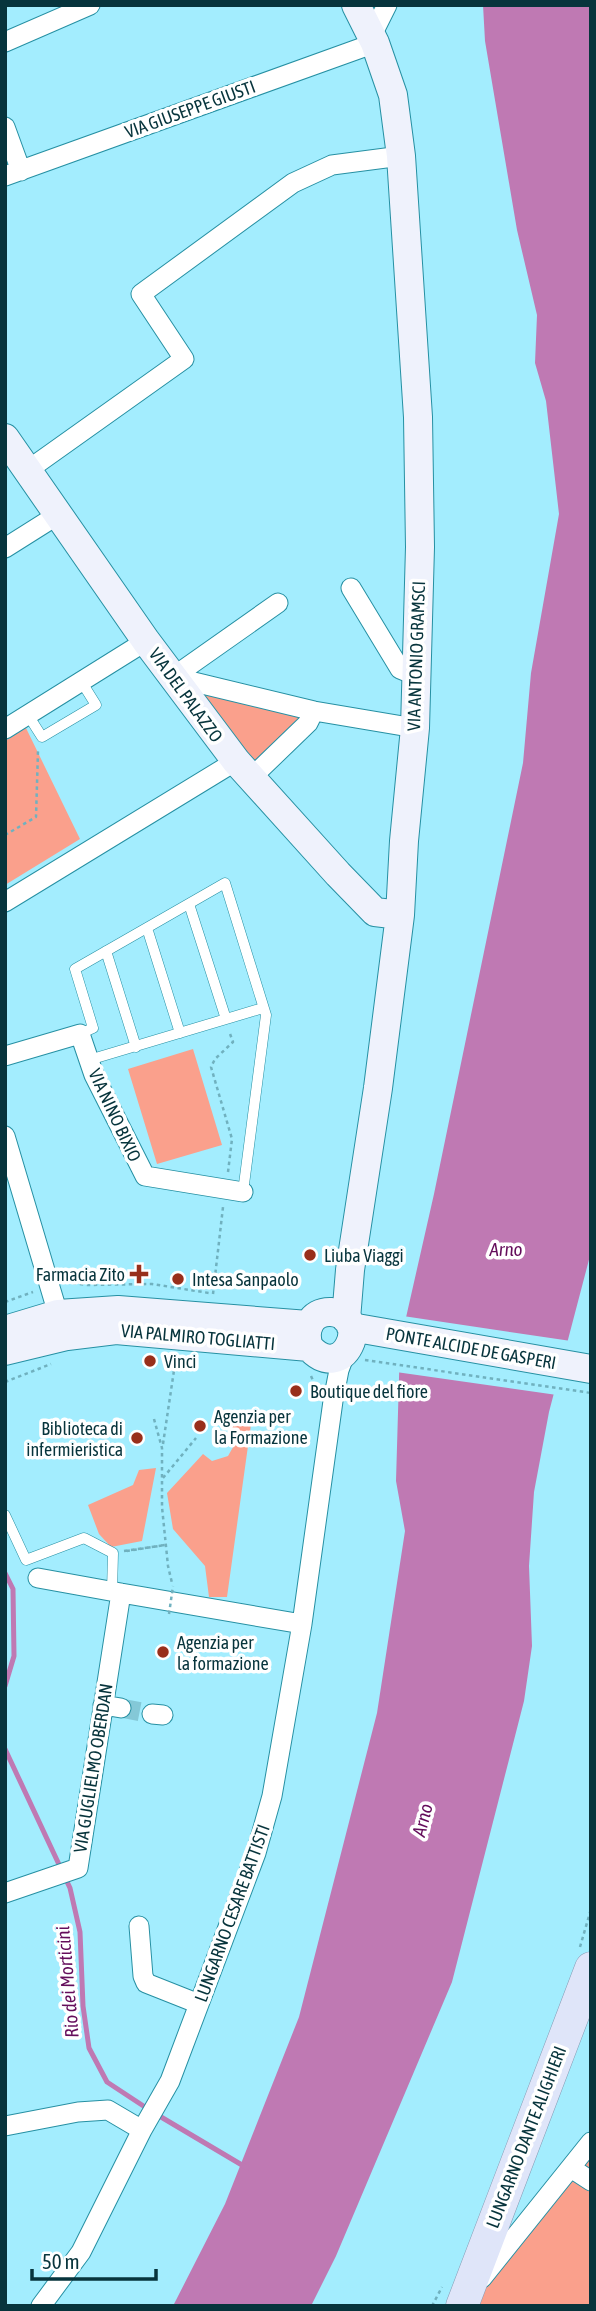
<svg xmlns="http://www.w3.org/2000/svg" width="596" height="2311" viewBox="0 0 596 2311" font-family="'Asap Condensed',sans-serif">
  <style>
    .green { fill: #faa08c }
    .water { fill: #bf79b3 }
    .pier { fill: #a3edfe }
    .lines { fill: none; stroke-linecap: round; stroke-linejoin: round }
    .stream { stroke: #bf79b3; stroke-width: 5 }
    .street-tunnel { stroke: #84c8d7; stroke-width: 19; stroke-dasharray: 19 10; stroke-linecap: butt }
    .lane-casing { stroke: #2690a3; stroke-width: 11 }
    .street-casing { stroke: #2690a3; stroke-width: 21 }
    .secondary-casing { stroke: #2690a3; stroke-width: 30 }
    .primary-casing { stroke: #859bb4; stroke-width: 33 }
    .path { stroke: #70b1bf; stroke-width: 2.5; stroke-dasharray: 3.5 3.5; stroke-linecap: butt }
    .lane { stroke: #fff; stroke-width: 10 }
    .street { stroke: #fff; stroke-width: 19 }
    .secondary { stroke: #eff2fc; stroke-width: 28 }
    .primary { stroke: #dfe5f9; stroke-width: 32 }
    .path-bridge { stroke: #70b1bf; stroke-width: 2.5; stroke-dasharray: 3.5 3.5; stroke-linecap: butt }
    .poi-dot { fill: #982f1b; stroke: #fff; stroke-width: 2.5 }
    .labels { text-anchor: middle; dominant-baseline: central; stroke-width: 7; stroke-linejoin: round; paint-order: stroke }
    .street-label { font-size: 18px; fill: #07343c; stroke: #fff }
    .poi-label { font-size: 18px; fill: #07343c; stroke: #fff; text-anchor: start }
    .water-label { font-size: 19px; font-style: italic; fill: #640d5b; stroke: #fff }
  </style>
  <rect width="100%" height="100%" fill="#a3edfe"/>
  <path class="green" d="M195 691 306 717 252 767Z
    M26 728 80 839 5 885V741Z
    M193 1049 222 1145 157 1164 128 1069Z
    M253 1410 227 1597H209L205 1566 173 1529 167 1493 203 1454 212 1461 228 1456 236 1442 228 1421H240Z
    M156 1468 142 1541 111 1547 99 1534 88 1505 133 1485 139 1470Z
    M591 2142V2306H462Z"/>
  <path class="water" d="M483 5H591V1252L549 1412 534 1492 529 1566 532 1646 524 1701 452 1982 336 2256 311 2306H173L225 2204 299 2017 377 1713 405 1531 396 1481 400 1344 434 1194 523 763 531 673 559 514 546 401 535 363 537 315 517 230 485 41Z"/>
  <path class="pier" d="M403 1316 571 1341 557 1395 396 1372 397 1343Z"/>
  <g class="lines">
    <path class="stream" d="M5 1573 13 1589 14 1656 5 1686
      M5 1749 70 1888 80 1932 83 2006 89 2048 107 2082 148 2109
      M156 2114 247 2168"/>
    <path class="street-tunnel" d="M121 1708 152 1714"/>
    <defs>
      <path id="lane" d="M28 715 42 737 96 705 81 681
        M189 904 226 1019
        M147 928 180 1033
        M106 951 136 1047
        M80 1034 93 1028 75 969 225 883 266 1015 243 1192
        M89 1060 263 1008
        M5 1515 26 1560 84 1538 113 1553 112 1592"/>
      <path id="street" d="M372 35 387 5
        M5 42 90 5
        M5 127 21 171
        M5 176 375 43
        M28 470 184 359 141 294 293 183 332 165 401 156
        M5 548 59 514
        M351 588 400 669 417 676
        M173 677 314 711 415 728
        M173 677 278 603
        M5 729 146 641
        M251 778 308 723 314 711
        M5 902 236 761
        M5 1056 80 1034 94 1075 145 1176 243 1192
        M5 1136 58 1314
        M38 1578 121 1593
        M103 1705 121 1708
        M152 1714 163 1715
        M5 1893 78 1868 121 1593 302 1624
        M139 1926 143 1976 146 1983 199 2004
        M5 2126 78 2112 108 2110 142 2130
        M571 2168 591 2181
        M482 2278 591 2142
        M41 2306 81 2252 142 2130 170 2081 256 1853 272 1796 302 1624 333 1401 339 1370 346 1351"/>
      <path id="secondary" d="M5 438 146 641 236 761 338 874 375 912 400 915
        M346 1319 350 1270 378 1088 400 915 404 841 415 728 420 547 418 417 401 156 393 95 375 43 356 5
        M351 1327 591 1369
        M5 1330 58 1314 118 1310 308 1325
        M5 1351 67 1336 116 1330 309 1347C344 1386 374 1315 331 1312 310 1311 303 1331 309 1347"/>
      <path id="primary" d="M462 2306 591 1968"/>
    </defs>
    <use href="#lane" class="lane-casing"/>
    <use href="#street" class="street-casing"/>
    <use href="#secondary" class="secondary-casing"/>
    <use href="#primary" class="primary-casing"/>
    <path class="path" d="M5 835 36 817 38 751
      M228 1172 232 1139 211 1067 215 1059 233 1042 229 1031
      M66 1282 86 1285 152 1284 209 1293
      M213 1294 223 1207
      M5 1302 33 1292
      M365 1360 591 1393
      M311 1376 317 1389
      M5 1382 51 1364
      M154 1419 162 1448V1507L168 1566 172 1583
      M163 1444 176 1357
      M163 1478 196 1438
      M124 1551 165 1545 127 1551
      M580 1947 591 1909
      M432 2306 442 2287"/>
    <use href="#lane" class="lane"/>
    <use href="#street" class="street"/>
    <use href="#secondary" class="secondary"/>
    <use href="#primary" class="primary"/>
    <path class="path-bridge" d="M169 1614 173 1586"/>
  </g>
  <g class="poi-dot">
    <circle cx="310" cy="1255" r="7"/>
    <path d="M135.5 1263.5h7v7h7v7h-7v7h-7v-7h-7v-7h7z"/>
    <circle cx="178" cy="1279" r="7"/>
    <circle cx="150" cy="1361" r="7"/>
    <circle cx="296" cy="1391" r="7"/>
    <circle cx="200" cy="1426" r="7"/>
    <circle cx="137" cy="1438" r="7"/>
    <circle cx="163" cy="1652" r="7"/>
  </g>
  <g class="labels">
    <g class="street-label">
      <text transform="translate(190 109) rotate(-20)">VIA GIUSEPPE GIUSTI</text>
      <text transform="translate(416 656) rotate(-88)">VIA ANTONIO GRAMSCI</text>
      <text transform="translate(186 695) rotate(54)">VIA DEL PALAZZO</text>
      <text transform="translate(115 1115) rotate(65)">VIA NINO BIXIO</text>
      <text transform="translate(198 1337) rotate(5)">VIA PALMIRO TOGLIATTI</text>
      <text transform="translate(471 1348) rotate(10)">PONTE ALCIDE DE GASPERI</text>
      <text transform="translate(93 1768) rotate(-81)">VIA GUGLIELMO OBERDAN</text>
      <text transform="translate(232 1913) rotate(-70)">LUNGARNO CESARE BATTISTI</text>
      <text transform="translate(526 2137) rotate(-69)">LUNGARNO DANTE ALIGHIERI</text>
    </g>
    <g class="poi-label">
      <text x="324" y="1255">Liuba Viaggi</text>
      <text x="125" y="1274" text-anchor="end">Farmacia Zito</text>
      <text x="192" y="1279">Intesa Sanpaolo</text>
      <text x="164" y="1361">Vinci</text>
      <text x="310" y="1391">Boutique del fiore</text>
      <text x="214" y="1416">Agenzia per<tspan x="214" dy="21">la Formazione</tspan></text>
      <text x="123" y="1428" text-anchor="end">Biblioteca di<tspan x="123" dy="21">infermieristica</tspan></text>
      <text x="177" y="1642">Agenzia per<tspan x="177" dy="21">la formazione</tspan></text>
    </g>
    <g class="water-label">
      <text x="506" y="1249">Arno</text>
      <text transform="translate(422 1820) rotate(-76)">Arno</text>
      <text transform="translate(67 1982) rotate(-95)">Rio dei Morticini</text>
    </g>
  </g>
  <rect width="596" height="2311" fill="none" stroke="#07343c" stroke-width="14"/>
  <path d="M32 2269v10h124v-10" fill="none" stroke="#07343c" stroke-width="3.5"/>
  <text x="42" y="2269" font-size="21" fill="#07343c" stroke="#ffffff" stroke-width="5" paint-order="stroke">50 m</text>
</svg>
